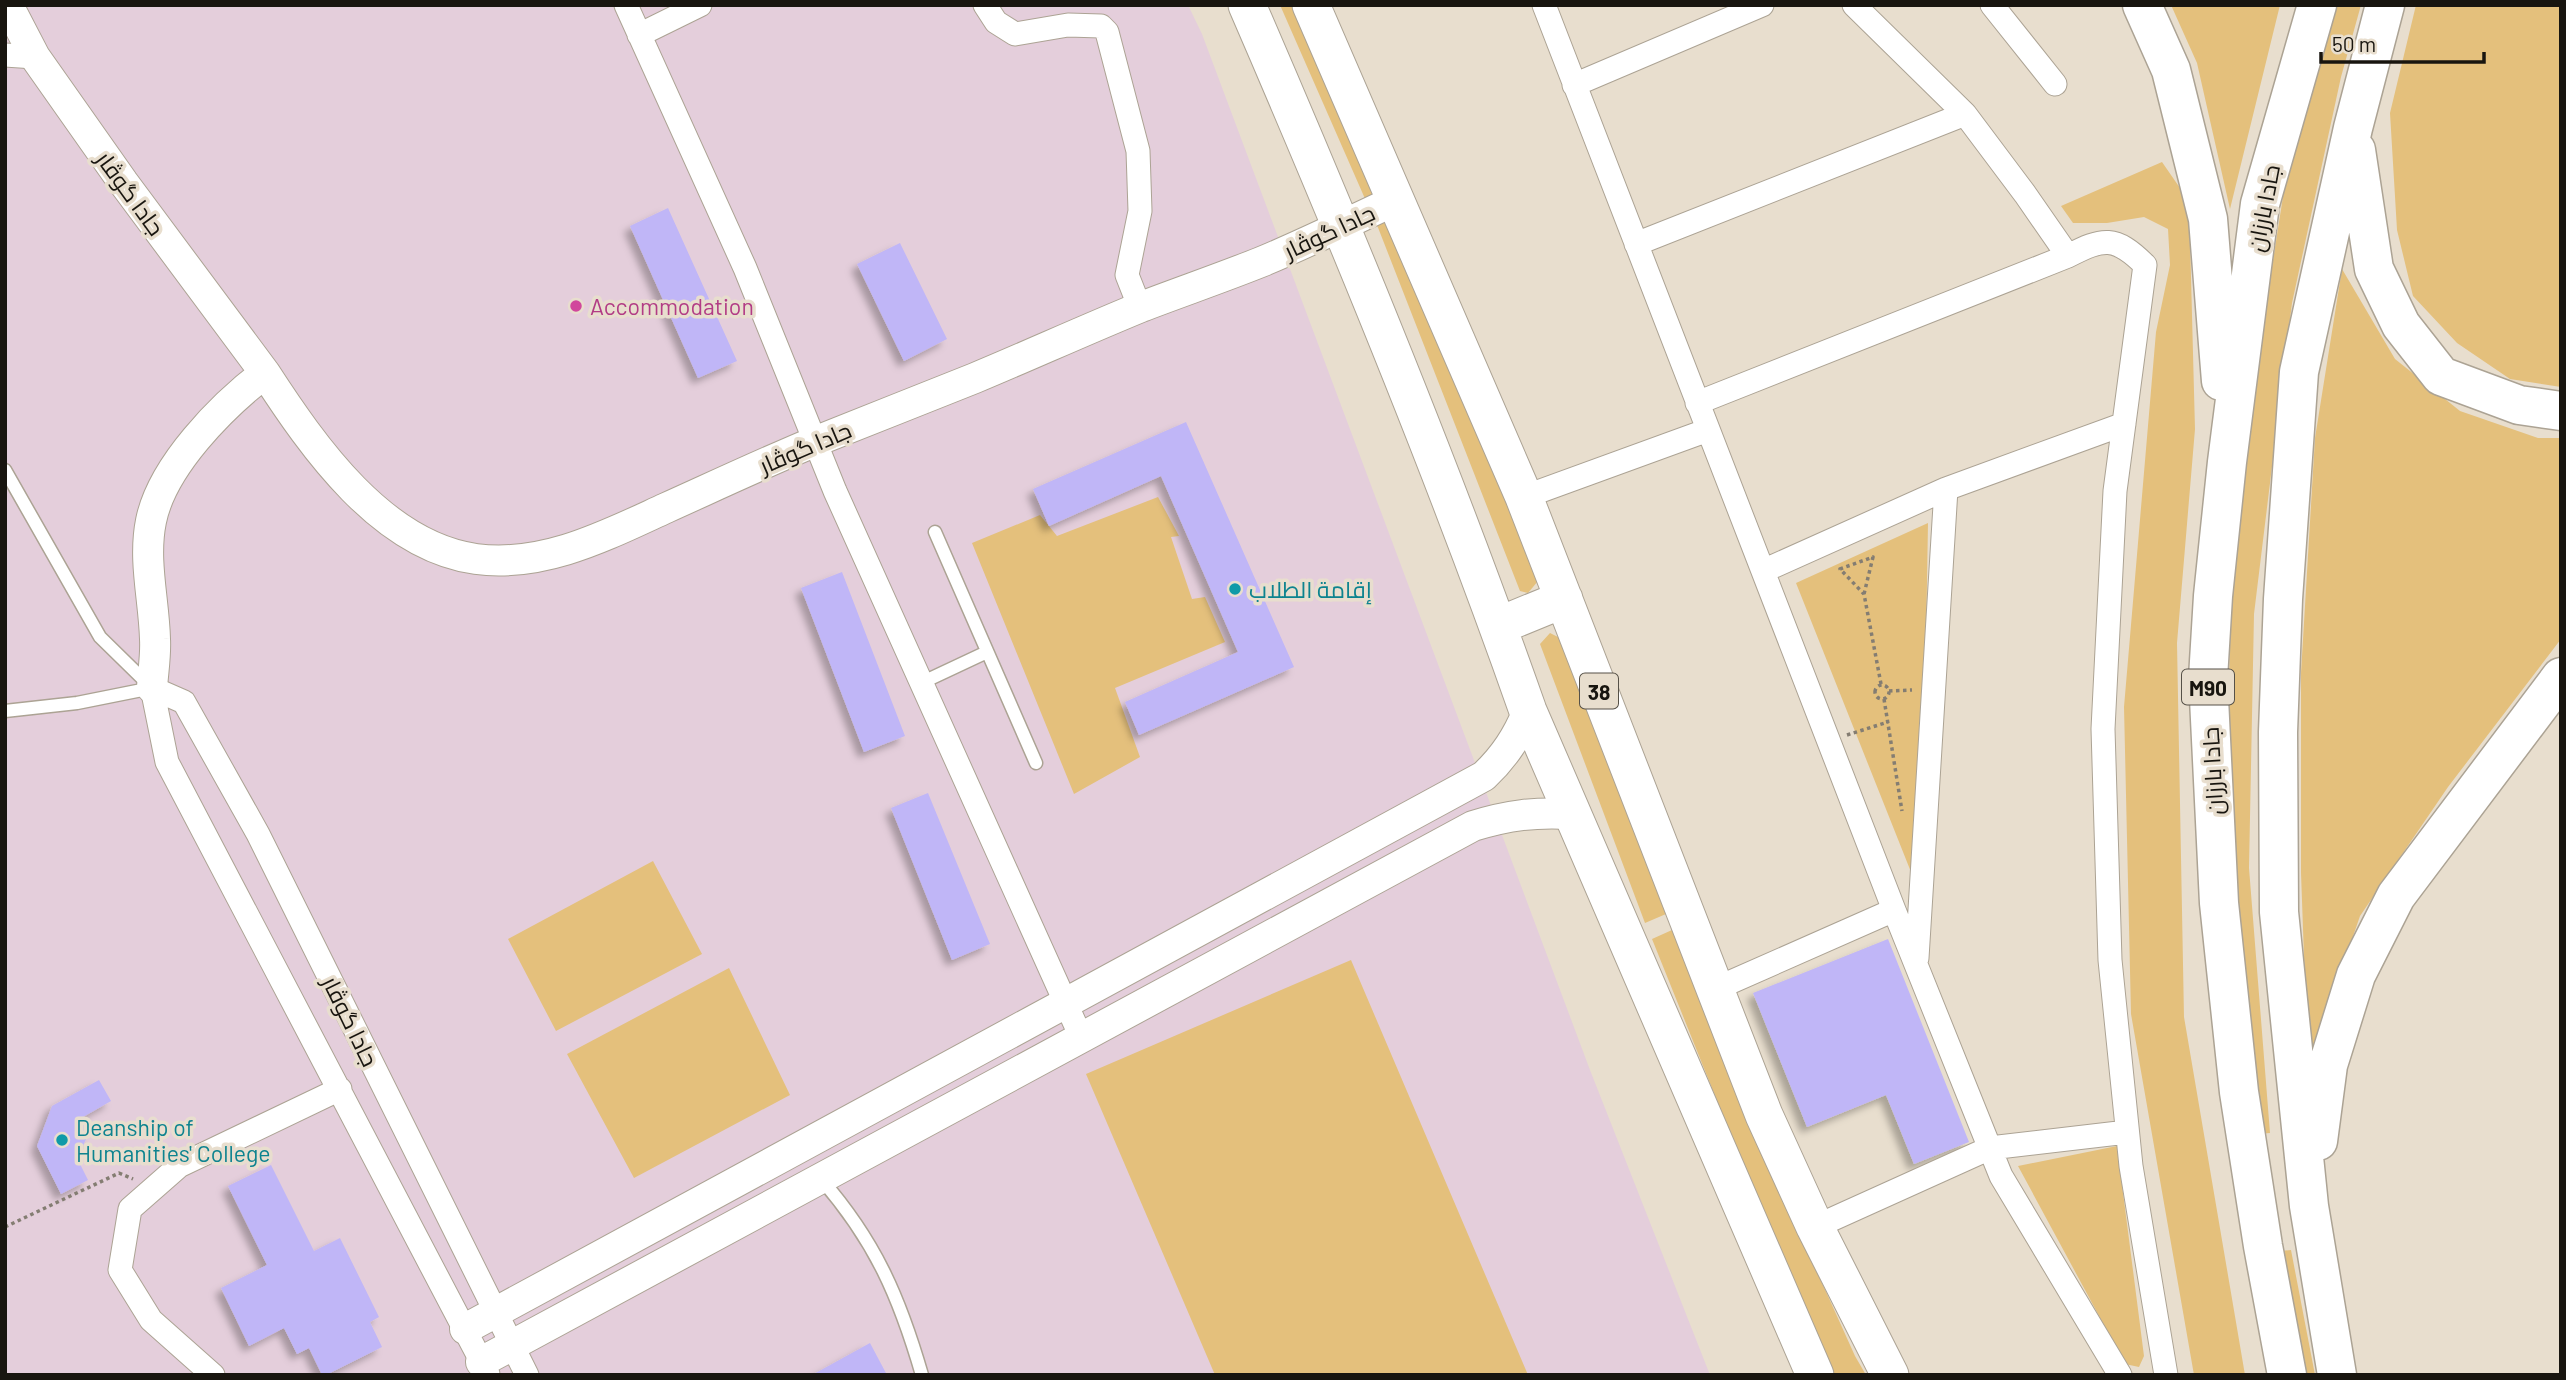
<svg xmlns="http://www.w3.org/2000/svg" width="2566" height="1380" viewBox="0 0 2566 1380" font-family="Barlow,Cairo,sans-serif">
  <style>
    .education { fill: #e4cedb }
    .green { fill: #e4c07c }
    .building { fill: #c0b6f7; filter: url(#shadow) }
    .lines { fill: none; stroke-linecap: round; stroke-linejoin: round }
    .service-casing { stroke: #aca394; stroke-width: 15 }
    .minor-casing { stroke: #aca394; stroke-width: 25 }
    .tertiary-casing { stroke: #aca394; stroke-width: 32 }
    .primary-casing { stroke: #aca394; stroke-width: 39 }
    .motorway-casing { stroke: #aca394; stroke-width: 41 }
    .path { stroke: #847d72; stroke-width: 3.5; stroke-dasharray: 3.5 3.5; stroke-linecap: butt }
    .service { stroke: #fff; stroke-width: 12 }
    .minor { stroke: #fff; stroke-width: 23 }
    .tertiary { stroke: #fff; stroke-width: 30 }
    .primary { stroke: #fff; stroke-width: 37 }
    .motorway { stroke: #fff; stroke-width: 38 }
    .hotel-dot { fill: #d1479c; stroke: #e8dece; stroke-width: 2.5 }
    .culture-dot { fill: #0f9aa8; stroke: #e8dece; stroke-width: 2.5 }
    .labels { text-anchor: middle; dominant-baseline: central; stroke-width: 7; stroke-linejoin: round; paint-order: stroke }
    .shield { fill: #e8dece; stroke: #565148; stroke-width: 2 }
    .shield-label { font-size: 21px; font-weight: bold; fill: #18150f }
    .street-label { font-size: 23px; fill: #18150f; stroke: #e8dece }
    .hotel-label { font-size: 23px; fill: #b23c85; stroke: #e8dece; text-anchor: start }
    .culture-label { font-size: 23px; fill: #0d838f; stroke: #e8dece; text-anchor: start }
  </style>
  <defs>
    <filter id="shadow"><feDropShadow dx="-6" dy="6" stdDeviation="3.5" flood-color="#0004"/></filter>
  </defs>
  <rect width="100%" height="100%" fill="#e8dece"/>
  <path class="education" d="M5 5H1188L1202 34 1590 1070 1710 1375H5Z"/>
  <path class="green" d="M1280 5H1304L1387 189 1366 201Z
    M2171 5H2280L2230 209 2197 63Z
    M2334 5H2361L2341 77 2292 303 2254 614 2249 868 2270 1133 2258 1134 2227 901 2230 603 2246 432 2285 184Z
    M2416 5H2561V387L2510 379 2457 343 2413 296 2397 230 2390 113Z
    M2162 162 2189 201 2195 429 2177 643 2184 1017 2245 1375H2194L2131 1014 2124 707 2156 332 2170 265 2168 229 2144 217 2107 223H2073L2061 206Z
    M1397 217 1538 581 1528 593 1520 591 1377 225Z
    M2342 269 2395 359 2460 411 2538 438H2561V639L2448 787 2360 916 2308 1068 2301 873V673L2315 438Z
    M1158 497 1179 536 1171 537 1192 599 1205 597 1225 642 1115 688 1140 757 1074 794 972 543 1040 515 1057 536Z
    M1928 523 1922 873 1911 872 1796 583Z
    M1550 633 1562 639 1666 914 1645 923 1540 644Z
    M653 861 702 954 556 1031 508 939Z
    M1672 930 1736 1092 1855 1356 1866 1375H1835L1767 1225 1652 939Z
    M1351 960 1528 1375H1215L1086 1074Z
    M729 968 790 1095 634 1178 567 1054Z
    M2117 1146 2144 1356 2139 1367 2125 1364 2018 1166Z
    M2291 1250 2315 1375H2300L2279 1251Z"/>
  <path class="building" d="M668 208 737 361 698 378 630 226Z
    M900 243 947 339 904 361 857 264Z
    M1186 422 1294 667 1139 735 1125 702 1238 652 1161 476 1049 526 1033 489Z
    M842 572 905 736 864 752 801 588Z
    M928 793 990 944 952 960 891 808Z
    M1888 939 1969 1142 1914 1164 1886 1095 1807 1127 1753 993Z
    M99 1080 111 1101 83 1117 88 1135 77 1158 88 1180 61 1194 37 1146 52 1106Z
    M271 1165 314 1251 340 1238 379 1317 370 1322 382 1347 326 1375H322L309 1348 297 1354 284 1328 249 1346 221 1288 267 1265 228 1186Z
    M870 1343 887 1375H812Z"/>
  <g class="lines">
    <defs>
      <path id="service" d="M5 470 100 637 149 685
        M935 532 1036 763
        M921 683 987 652
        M5 711 77 703 152 688
        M821 1179C875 1241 899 1296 922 1375"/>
      <path id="minor" d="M626 5 745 268 835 491 1081 1037
        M985 5 996 22 1015 34 1068 25 1101 26 1107 32 1138 151 1140 211 1127 275 1140 308
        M1544 5 1894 910 2001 1176 2120 1375
        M1854 5 1965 114 2025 194 2068 256
        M1992 5 2055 84
        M639 35 700 5
        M5 55 35 57
        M1574 85 1762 5
        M1636 244 1965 114
        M1697 403 2068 256C2103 238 2115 235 2145 265L2115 491 2103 729 2110 960 2131 1166 2166 1375
        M1524 497 1708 430
        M1763 571 1946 489 2124 424
        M152 688 184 702 258 834 527 1375
        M152 688 167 762 488 1374
        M1917 958 1946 489
        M1715 989 1894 910
        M1815 1227 1990 1148 2127 1132
        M213 1375 151 1320 120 1270 130 1209 179 1166 340 1089"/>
      <path id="tertiary" d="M8 5 35 57 123 182 265 373C222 406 162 466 151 521 143 560 154 600 155 639 156 655 153 672 152 688
        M265 373C313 447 382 546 476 559 544 568 607 535 666 508 717 485 768 461 819 440 871 419 923 399 975 378 1030 355 1085 330 1141 307 1180 292 1221 278 1261 262 1307 243 1351 221 1396 200
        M465 1329 1484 776C1505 756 1517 737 1528 711
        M481 1362 1473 826C1509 815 1535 812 1571 814"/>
      <path id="primary" d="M1247 5C1348 238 1444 472 1528 711L1815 1375
        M1311 5 1524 497 1764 1115 1815 1227 1890 1375
        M1498 626 1564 599"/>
      <path id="motorway" d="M2142 5 2171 70 2208 219 2221 381
        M2356 150 2374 269 2401 325 2441 376 2519 405 2561 411
        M2318 1141 2328 1065 2356 975 2396 896 2561 677
        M2287 1375 2263 1246 2239 1092 2219 903 2208 678 2213 596 2227 462 2260 204 2317 5
        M2337 1375 2309 1206 2279 912 2278 732 2283 599 2299 372 2353 128 2385 5"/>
    </defs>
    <use href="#service" class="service-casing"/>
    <use href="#minor" class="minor-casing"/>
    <use href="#tertiary" class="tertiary-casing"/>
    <use href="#primary" class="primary-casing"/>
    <use href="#motorway" class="motorway-casing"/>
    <path class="path" d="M1864 594 1873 557 1840 569 1864 594 1881 684
      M1875 692a7 7 0 1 1 14 0a7 7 0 1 1-14 0Z
      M1889 691 1912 690
      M1884 699 1902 811
      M1847 735 1888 722
      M5 1227 119 1173 133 1179"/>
    <use href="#service" class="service"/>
    <use href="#minor" class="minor"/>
    <use href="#tertiary" class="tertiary"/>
    <use href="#primary" class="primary"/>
    <use href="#motorway" class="motorway"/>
  </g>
  <circle class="hotel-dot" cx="576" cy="306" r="7"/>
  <g class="culture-dot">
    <circle cx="1235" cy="589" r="7"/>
    <circle cx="62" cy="1140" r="7"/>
  </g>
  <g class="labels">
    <g class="shield">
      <rect x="2182" y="669.5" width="52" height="35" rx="5"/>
      <rect x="1580" y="673.5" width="38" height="35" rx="5"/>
    </g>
    <g class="shield-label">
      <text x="2208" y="687">M90</text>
      <text x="1599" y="691">38</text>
    </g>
    <g class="street-label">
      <text transform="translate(131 193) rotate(54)">جادا گوڤار</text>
      <text transform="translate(2263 208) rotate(-79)">جادا بارزان</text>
      <text transform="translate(1329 231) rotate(-25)">جادا گوڤار</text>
      <text transform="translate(805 447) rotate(-23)">جادا گوڤار</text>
      <text transform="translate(2212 771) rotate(-93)">جادا بارزان</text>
      <text transform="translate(351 1021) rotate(64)">جادا گوڤار</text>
    </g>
    <g class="hotel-label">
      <text x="590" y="306">Accommodation</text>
    </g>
    <g class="culture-label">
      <text x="1249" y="589">إقامة الطلاب</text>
      <text x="76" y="1127">Deanship of<tspan x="76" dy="26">Humanities' College</tspan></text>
    </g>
  </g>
  <rect width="2566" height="1380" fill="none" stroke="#18150f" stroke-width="14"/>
  <path d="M2321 52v10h163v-10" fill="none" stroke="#18150f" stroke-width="3.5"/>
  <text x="2332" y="52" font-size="21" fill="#18150f" stroke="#e8dece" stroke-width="5" paint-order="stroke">50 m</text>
</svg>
